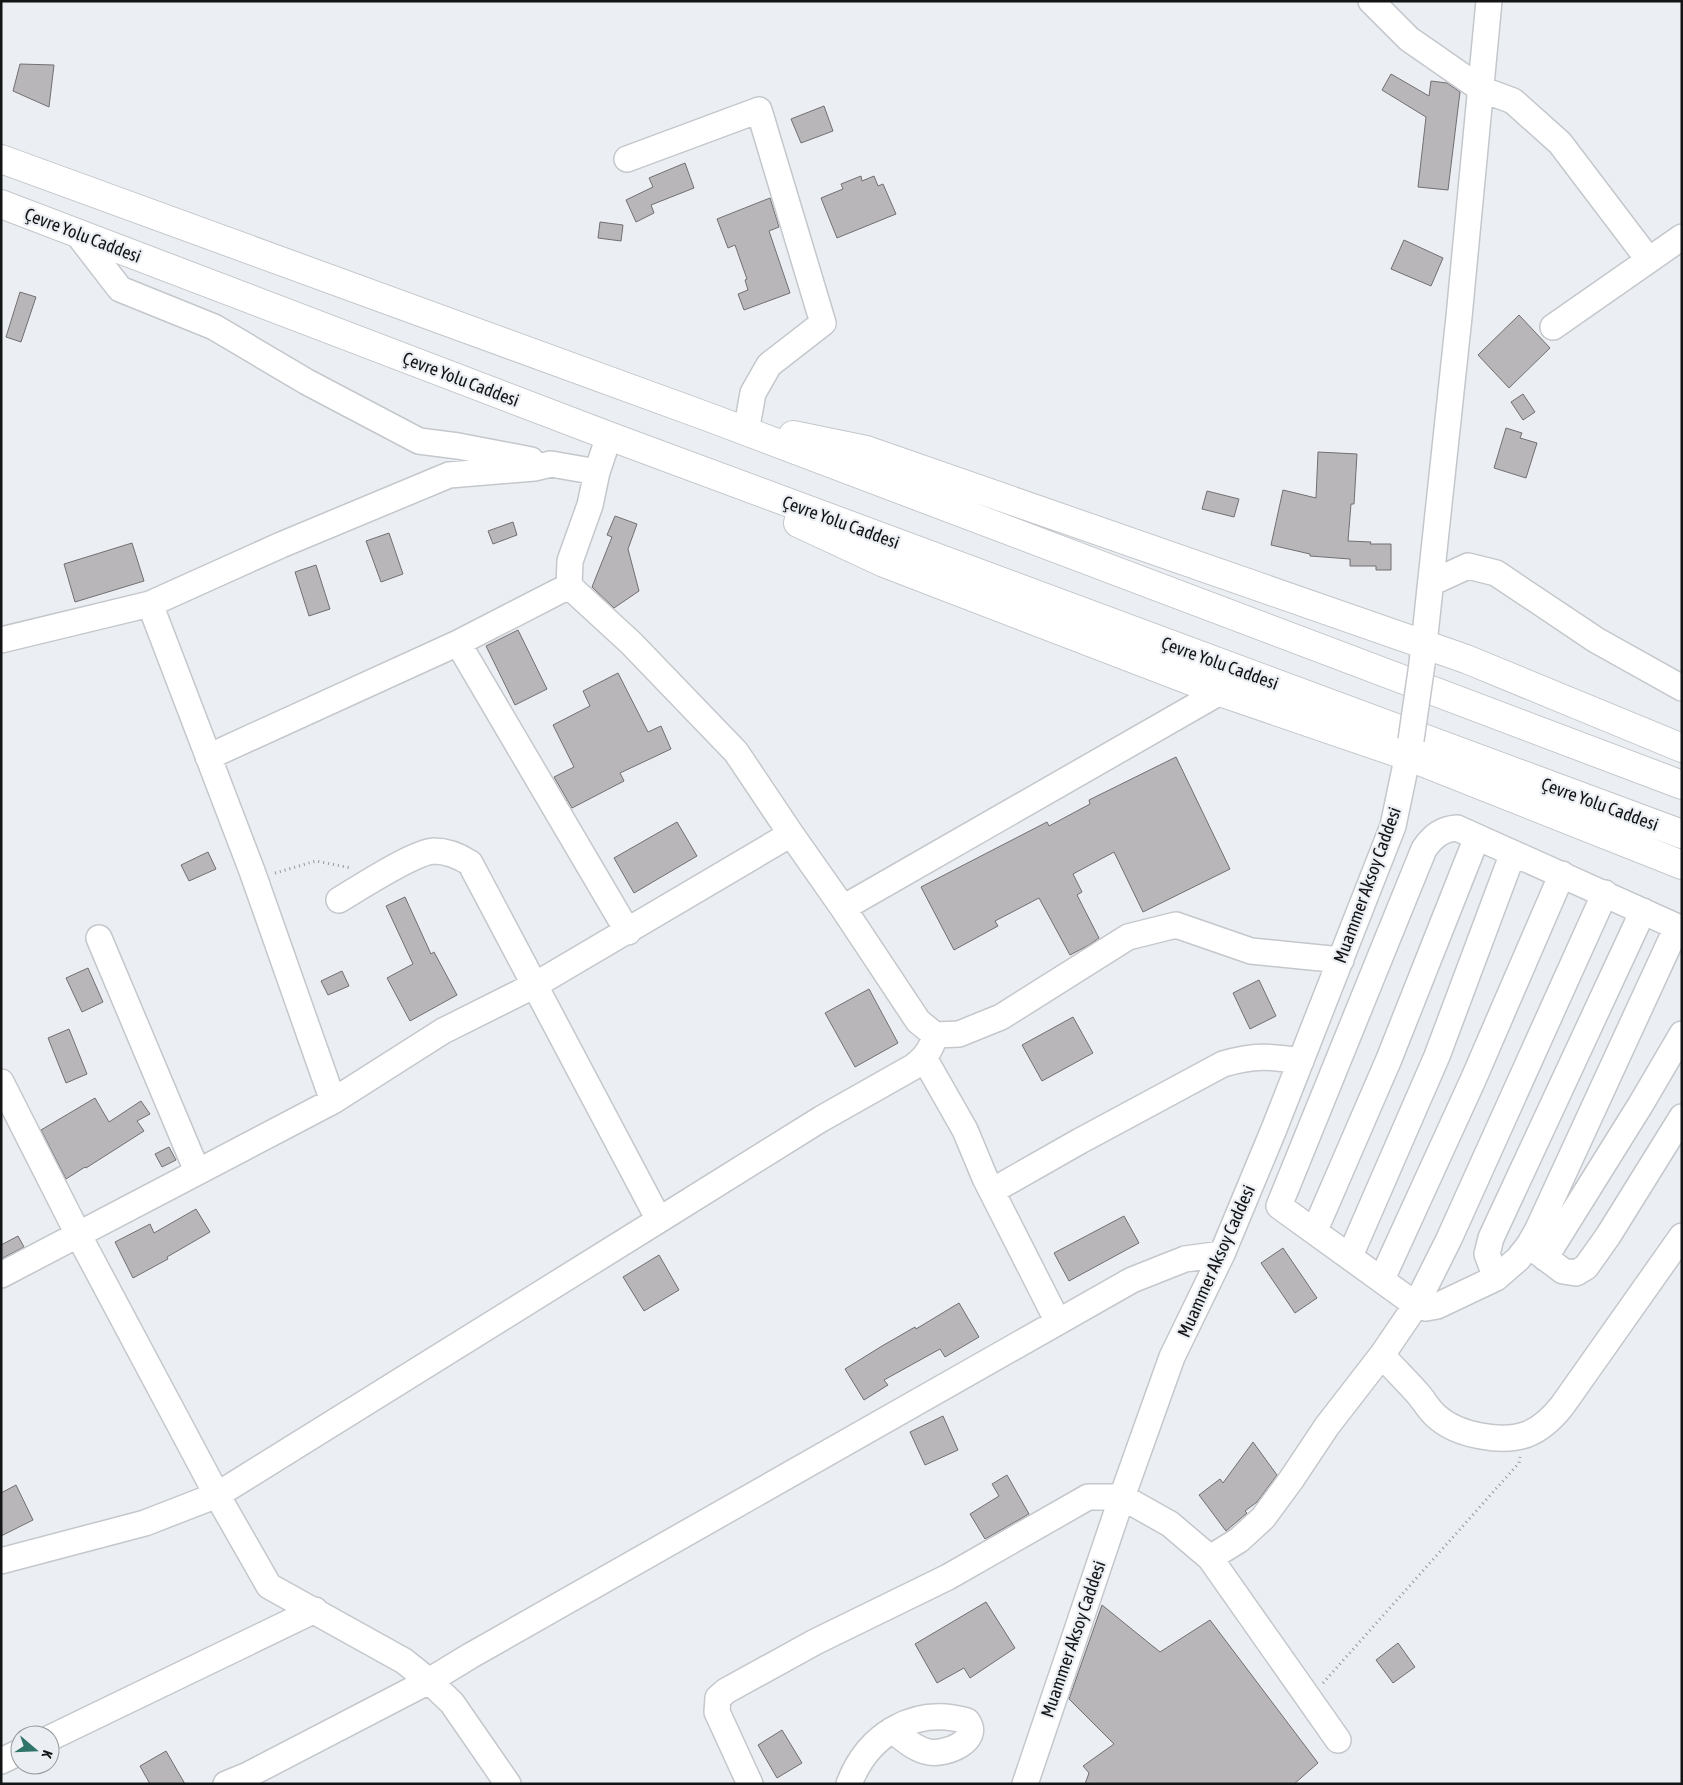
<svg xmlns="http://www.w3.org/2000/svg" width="1683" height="1785" viewBox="0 0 1683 1785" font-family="'Asap Condensed',sans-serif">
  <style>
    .building { fill: #b9b6ba; stroke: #726f72 }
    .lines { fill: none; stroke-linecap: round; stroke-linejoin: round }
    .minor-casing { stroke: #c4c7cb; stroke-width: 28 }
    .highway-casing { stroke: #c4c7cb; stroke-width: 30 }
    .path { stroke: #94969a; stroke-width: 3; stroke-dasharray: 1 4; stroke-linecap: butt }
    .minor { stroke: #fff; stroke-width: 25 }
    .highway { stroke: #fff; stroke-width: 28 }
    .minor-bridge-casing { stroke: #c4c7cb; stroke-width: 28; stroke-linecap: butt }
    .minor-bridge { stroke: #fff; stroke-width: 25 }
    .labels { text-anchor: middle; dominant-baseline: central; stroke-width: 4.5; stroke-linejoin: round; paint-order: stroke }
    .street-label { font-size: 18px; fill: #131415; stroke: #ebeef3 }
  </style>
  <rect width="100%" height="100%" fill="#ebeef3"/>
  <path class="building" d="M20 64 54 65 49 107 13 91Z
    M1391 74 1429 96 1431 81 1447 83 1460 92 1448 190 1418 187 1426 117 1382 90Z
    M824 106 833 131 801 143 791 119Z
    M685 163 694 188 651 205 654 213 636 222 626 200 653 187 649 178Z
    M861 176 862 181 874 176 878 186 883 184 896 214 837 238 821 198 843 189 841 184Z
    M770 198 779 227 769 231 790 293 744 310 738 294 748 290 745 280 747 279 735 245 728 248 717 219Z
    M600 222 623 225 621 241 598 238Z
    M1404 240 1443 258 1431 286 1391 269Z
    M20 292 36 297 21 342 6 337Z
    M1519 315 1550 348 1509 388 1478 355Z
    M1523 394 1535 412 1523 420 1511 402Z
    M1506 428 1522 433 1520 438 1537 443 1526 478 1494 468Z
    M1318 452 1357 454 1354 504H1351L1348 541 1371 542 1370 544H1391V570H1376V566H1350V559L1310 556V554L1271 545 1283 490 1316 498Z
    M1207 491 1239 499 1234 517 1202 509Z
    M615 516 637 524 628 549 639 591 614 608 592 587 612 537 607 535Z
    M513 522 517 535 493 544 488 531Z
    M389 533 403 574 381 582 366 541Z
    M132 543 144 581 75 602 64 564Z
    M316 565 330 609 309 616 295 572Z
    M518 630 547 689 515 705 486 646Z
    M618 673 648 732 661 726 671 749 620 773 624 781 572 808 554 777 574 767 553 725 590 706 583 691Z
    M1176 757 1230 869 1143 912 1114 852 1073 874 1082 892 1077 895 1099 938 1089 945 1070 955 1039 898 995 921 998 926 954 950 921 887 1047 822 1049 826 1090 804 1089 800Z
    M677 822 697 856 634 893 614 858Z
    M208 852 216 869 189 881 181 865Z
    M405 897 431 954 434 952 457 995 410 1021 387 978 413 964 386 906Z
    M88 968 103 1002 82 1012 66 978Z
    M342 971 349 986 328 995 321 981Z
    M1259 980 1276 1016 1250 1029 1233 993Z
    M869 989 898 1043 855 1067 825 1013Z
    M1073 1017 1093 1053 1042 1081 1022 1045Z
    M69 1029 87 1074 66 1083 48 1038Z
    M95 1098 109 1122 141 1101 150 1114 137 1121 144 1131 86 1168 85 1167 66 1179 41 1130Z
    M169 1147 176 1160 162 1167 155 1154Z
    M196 1209 210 1232 167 1257 168 1259 133 1278 115 1242 150 1224 154 1233Z
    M1124 1216 1139 1243 1069 1281 1054 1253Z
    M18 1236 24 1247 1 1259V1245Z
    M1283 1248 1317 1298 1295 1313 1261 1263Z
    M659 1255 679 1290 644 1311 623 1277Z
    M959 1303 979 1337 945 1357 940 1349 884 1380 888 1385 864 1400 845 1369 882 1346 915 1327 916 1329Z
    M943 1416 958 1450 925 1465 910 1432Z
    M1253 1442 1277 1475 1257 1502 1245 1511 1247 1513 1226 1531 1199 1495 1220 1479 1223 1483Z
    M1007 1475 1029 1514 985 1539 970 1514 999 1496 992 1484Z
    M16 1485 33 1520 1 1536V1493Z
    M986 1602 1015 1648 970 1678 964 1668 937 1683 915 1644Z
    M1102 1605 1160 1652 1210 1620 1318 1763 1294 1784H1085L1089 1773 1083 1766 1114 1744 1069 1699Z
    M1398 1643 1415 1667 1393 1683 1376 1660Z
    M782 1730 802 1763 777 1778 758 1745Z
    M166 1751 185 1784H150L140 1766Z"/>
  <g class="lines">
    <defs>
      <path id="minor" d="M1371 1 1409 39 1481 89 1513 101 1560 143 1648 259
        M627 159 759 110 823 323 769 365 753 393 747 426
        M76 232 120 289 214 327 307 382 419 441 458 446 531 460
        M1553 327 1682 237
        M597 472 590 505 570 561 569 586 631 643 736 752 791 834 843 908 918 1021 935 1035 959 1034 1001 1017 1128 937 1176 925 1251 951 1341 960
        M1431 583 1468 566 1496 573 1596 640 1682 688
        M150 604 252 871 333 1101
        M1 640 150 604 281 545 449 475 534 468 551 464 597 472 609 436
        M458 643 628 932
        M1422 663 1459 317 1489 1
        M208 757 458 643 569 586
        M339 900C359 888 414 852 434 851 448 851 459 856 470 863L659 1220 821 1119 913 1067C925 1058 931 1050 935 1035
        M843 908 1220 692
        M1677 927 1537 1231 1529 1245 1518 1259 1496 1278 1437 1306 1426 1308 1416 1305 1279 1206 1424 849C1433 836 1442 829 1457 828L1682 929
        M99 938 197 1171
        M924 1058 965 1130 985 1178 1058 1322
        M1 1082 79 1236 217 1495 269 1586 404 1661 429 1681 452 1703 508 1784
        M992 1191 1080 1141 1223 1064C1254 1055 1270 1056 1301 1061
        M1315 1230 1389 1059 1477 837
        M1531 1247 1563 1271 1576 1273 1586 1267 1608 1236 1682 1117
        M1350 1256 1437 1056 1513 853
        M1545 1258 1641 1104 1682 1034
        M1 1275 333 1101 443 1031 535 985 791 834
        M1496 1278 1487 1254 1491 1238 1643 911
        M1382 1279 1473 1080 1562 874
        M1382 1355C1394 1369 1407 1381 1419 1395 1425 1402 1429 1410 1436 1416 1449 1428 1464 1433 1481 1436 1517 1443 1539 1435 1562 1406L1682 1236
        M1210 1558 1239 1540 1263 1518 1291 1480 1327 1426 1382 1355 1416 1305 1449 1239 1605 893
        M1 1561 145 1523 217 1495 659 1220
        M50 1738 315 1610
        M1 1761 20 1752
        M226 1784 248 1775 429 1681 470 1656 1132 1280 1185 1259 1222 1254
        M750 1784 717 1712 718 1698 726 1691 815 1642 948 1577 1088 1497H1122L1170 1524 1210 1558 1338 1740
        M849 1784C868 1734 915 1706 967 1721 982 1741 945 1755 929 1752 915 1750 903 1738 892 1730
        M1025 1784 1122 1497 1172 1357 1222 1254 1274 1129 1393 826 1411 740"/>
      <path id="highway" d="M1 159 711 418 1682 785
        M1 204 609 436 1682 834
        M793 435 866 450 1466 659 1682 748
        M798 523 884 563 1220 692 1407 756 1682 865"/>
    </defs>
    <use href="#minor" class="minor-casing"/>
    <use href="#highway" class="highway-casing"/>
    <path class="path" d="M275 873 316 861 351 868
      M1323 1683 1519 1463 1520 1457"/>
    <use href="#minor" class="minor"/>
    <use href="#highway" class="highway"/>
    <defs>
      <path id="minor-bridge" d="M1411 740 1422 664"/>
    </defs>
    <use href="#minor-bridge" class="minor-bridge-casing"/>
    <use href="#minor-bridge" class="minor-bridge"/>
  </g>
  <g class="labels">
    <g class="street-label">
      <text transform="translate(83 235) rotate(21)">Çevre Yolu Caddesi</text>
      <text transform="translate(461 379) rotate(21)">Çevre Yolu Caddesi</text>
      <text transform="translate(841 522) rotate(20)">Çevre Yolu Caddesi</text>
      <text transform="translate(1220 663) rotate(20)">Çevre Yolu Caddesi</text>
      <text transform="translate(1600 804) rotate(20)">Çevre Yolu Caddesi</text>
      <text transform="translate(1367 885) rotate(-70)">Muammer Aksoy Caddesi</text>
      <text transform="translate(1216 1261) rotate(-66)">Muammer Aksoy Caddesi</text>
      <text transform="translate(1073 1639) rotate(-71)">Muammer Aksoy Caddesi</text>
    </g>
  </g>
  <rect width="1683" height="1785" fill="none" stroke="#131415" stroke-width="5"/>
  <g transform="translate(35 1750) rotate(109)"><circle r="24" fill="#ebeef3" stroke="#95979a"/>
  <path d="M0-4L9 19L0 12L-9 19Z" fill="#2f7469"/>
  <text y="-8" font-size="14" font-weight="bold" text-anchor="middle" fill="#131415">K</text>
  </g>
</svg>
